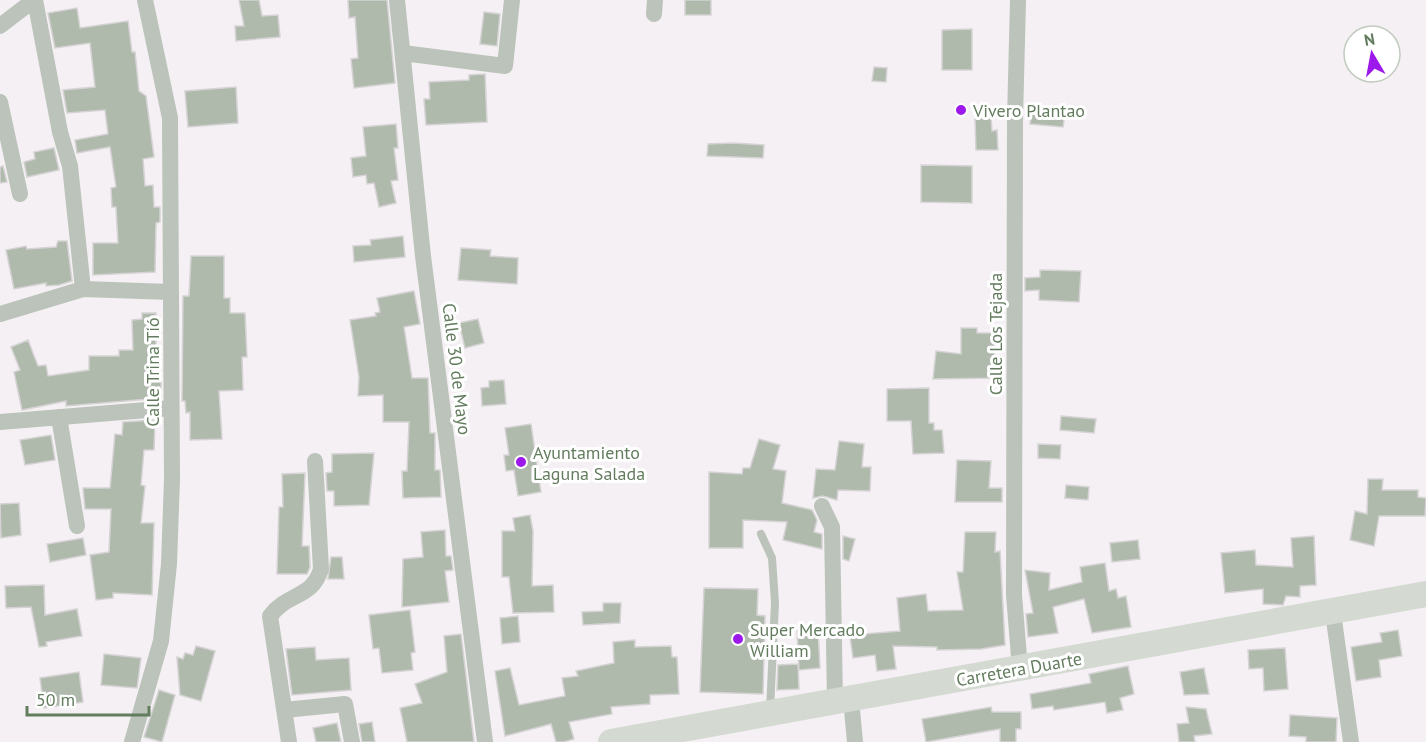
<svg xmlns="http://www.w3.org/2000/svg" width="1426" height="742" viewBox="0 0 1426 742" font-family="'PT Sans',sans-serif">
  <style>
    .building { fill: #afb9ac; stroke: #d5d3d4; stroke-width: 1.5 }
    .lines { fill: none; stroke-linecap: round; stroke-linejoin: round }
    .service { stroke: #bbc3ba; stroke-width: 8 }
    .minor { stroke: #bbc3ba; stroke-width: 16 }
    .primary { stroke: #d4dad2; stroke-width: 26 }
    .poi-dot { fill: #9d19eb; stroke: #fff; stroke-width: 2 }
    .labels { text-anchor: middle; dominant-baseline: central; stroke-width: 6; stroke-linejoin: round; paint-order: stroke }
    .poi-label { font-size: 18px; fill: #637c5e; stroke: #fff; text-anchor: start }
    .street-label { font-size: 18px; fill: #637c5e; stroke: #fff }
  </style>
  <rect width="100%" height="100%" fill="#f4f0f3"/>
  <path class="building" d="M239 0H259L262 16 278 15 280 37 236 41 235 26H244Z
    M348 0H387L395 83 354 88 351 59 358 58 355 17 349 18Z
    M685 0H711V15H685Z
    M77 8 80 28 128 21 132 52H135L139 91 146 96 154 157 143 159 145 186 153 185 154 207H160V222L156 223 155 272 93 275V243H118L116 207H112L111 188 116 187 110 147 77 153 75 140 108 134 105 110 67 113 63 90 95 87 90 43 55 48 48 13Z
    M484 12 500 14 497 46 480 44Z
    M972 29V70H942V30Z
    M874 67 887 68 886 82 872 81Z
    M485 74 487 122 426 125 424 99H430L429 82 469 80V75Z
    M236 87 238 123 188 127 185 91Z
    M1032 108 1065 112 1063 127 1030 124Z
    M991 117 992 131 997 130 998 150H976L975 119Z
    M396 124 398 148H394L398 180 391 181 396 203 379 207 374 183 367 184 366 175 353 177 351 158 366 156 363 127Z
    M733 143 764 145 763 158 707 156 708 144Z
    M54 148 59 170 27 177 24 162 35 159 34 152Z
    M921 165 972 166V203L921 202Z
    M3 166 7 182 0 183V167Z
    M403 236 405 257 354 262 353 246 371 245 370 240Z
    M58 241H67L72 281 59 285 46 286V283L14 289 6 250 26 246 27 249 56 247Z
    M461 248 491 250 490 256 518 258 517 284 458 280Z
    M191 256H224V298H230V313H245L247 357H242L243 390 219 391 222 439 190 440V412L186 413 185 401H182L183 296H189Z
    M1040 270 1081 271 1079 302 1039 300V290L1025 291V278L1040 277Z
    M414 291 420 324 404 327 412 378H428L430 433H435V470H440L441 497 403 498 402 471H407L409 422H383V395L358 396 359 377 350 320 376 316 375 313 380 312 377 298Z
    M142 313H156V349H161V398L66 406V401L22 410 14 372 20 370 11 347 28 340 38 366 46 365 48 376 89 370V356H119V350H133L132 320 142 319Z
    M478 319 484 343 465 348 459 323Z
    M961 328H977V333H995L994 378 933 379 936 351 961 354Z
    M504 380 506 404 482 406 481 388 489 387V381Z
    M929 388V423H934V430H942L944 453 913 454 911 421H887V389Z
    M1061 416 1096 419 1094 433 1060 430Z
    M155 420 154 450H144L141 485 145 486 141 523H154L152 595 113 593V598L96 600 90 555 109 552 111 509H85L83 488H110L115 434 122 435 123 422Z
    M531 424 541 492 518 496 514 470 506 471 504 455H509L505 428Z
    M51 435 55 460 25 465 20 440Z
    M759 439 780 445 773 469 786 471 782 503 812 510 817 520 814 532 822 534V549L783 540 787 522 743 520V548H709V472L742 474 743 468H750Z
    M839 441 864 444 862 467H871L870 491 838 490 837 500 823 496 813 498 816 469 835 470Z
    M1038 444 1061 445 1060 459 1038 458Z
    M374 453 369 505 334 506V491H327L326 473 332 472V454Z
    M957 460 991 461 989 488H1002V502H955Z
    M305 473 302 546H309L310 567 307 574H277L279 507H283L282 474Z
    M1368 479H1383L1382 490H1418V497L1426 498 1425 516H1379L1374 546 1350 540 1355 511 1367 514Z
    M1066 485 1089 487 1088 500 1065 498Z
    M19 503 21 535 1 538 0 504Z
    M530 515 533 531 532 586 553 585 554 612 513 613 509 577H502V531H515L513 518Z
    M445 530 446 556H451L453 570 445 571 449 602 402 607 403 559 423 557 421 532Z
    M965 532H996L995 552 1000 551 1005 645 981 649 937 650V647L893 646 896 669 877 671 875 655 853 658 849 630 864 628V634L900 631 897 598 926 594 928 611 963 610 957 572H963Z
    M843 536 855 539 849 561 843 559Z
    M1314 536 1316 585 1300 586V597L1286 596 1283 605 1263 604V589L1225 593 1221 553 1255 550 1256 565 1293 567 1291 538Z
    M83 538 86 555 50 562 47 544Z
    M1138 540 1140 559 1112 562 1110 543Z
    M331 557H342L344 579H328Z
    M1105 563 1109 591 1116 589 1118 598 1126 596 1131 627 1092 633 1084 599 1053 607 1058 633 1028 637 1026 614 1033 613 1025 570 1050 573 1049 590 1082 582 1080 567Z
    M44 585 45 615 77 609 82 636 46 642 47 646 39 647 31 607 6 608 5 586Z
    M704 588 758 589 757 615 765 616 763 694 700 692Z
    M603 603H621L620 623 583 625 582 612 603 611Z
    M410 610 415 652 411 653 413 670 382 673 379 648 373 649 369 615Z
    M518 616 520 642 502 644 500 618Z
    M818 628 820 668 799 670 797 630Z
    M1398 630 1402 656 1379 660 1381 677 1356 681 1351 647 1382 642 1380 633Z
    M461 634 474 742H407L400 708 422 703 415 684 447 672 444 636Z
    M635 640V647L671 646 672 657H677L679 694 650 695V704L611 707 612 714 569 722 574 739 564 742H556L551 724 505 736 495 671 510 668 519 705 565 696 562 678 578 676 576 671 614 663 613 642Z
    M196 646 215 651 201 701 180 695 177 657 183 659 185 653 193 655Z
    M315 647 316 660 349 658 351 690 292 695 286 649Z
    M1285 648 1288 689 1264 691 1263 668 1249 669 1248 650Z
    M104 654 141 658 137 688 101 685Z
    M798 664 799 689 777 690 778 665Z
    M1128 666 1134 694 1120 698 1123 710 1107 713 1105 702 1054 710 1053 706 1032 709 1030 694 1091 683 1089 674Z
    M1204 668 1209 694 1184 695 1180 672Z
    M79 672 83 702 44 708 40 678Z
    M159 690 175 695 162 742 144 737Z
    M991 707 992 712H1021V729H1016V742H1000V729L926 742 922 719Z
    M1186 707 1206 709 1212 734 1194 736 1195 742H1179L1177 724 1189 723Z
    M1290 715 1337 718 1336 742H1306V737L1289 736Z
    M372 722 375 742H362L359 724Z
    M337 723 341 742H316L313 728Z"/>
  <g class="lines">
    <path class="service" d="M761 534 772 558 775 603 770 710"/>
    <path class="minor" d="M397 0 423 256 485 742
      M1018 0 1015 119 1014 595 1020 669
      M654 14 655 0
      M0 26 34 0
      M403 53 505 66 512 0
      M0 102 20 194
      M83 289 171 292
      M0 314 83 289 70 166 60 132 35 0
      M59 417 77 526
      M0 422 171 408
      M822 506 832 527 835 701
      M1333 613 1351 742
      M851 699 855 742
      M284 710 345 704 352 742
      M132 742 161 641 169 564 172 479 170 118 145 0
      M289 742 270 616C288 592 312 599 321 569L315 461"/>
    <path class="primary" d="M611 742 1426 594"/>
  </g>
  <g class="poi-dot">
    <circle cx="961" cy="110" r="6"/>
    <circle cx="521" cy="462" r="6"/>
    <circle cx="738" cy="639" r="6"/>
  </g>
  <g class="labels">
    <g class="poi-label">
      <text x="973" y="110">Vivero Plantao</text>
      <text x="533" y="452">Ayuntamiento<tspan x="533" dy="21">Laguna Salada</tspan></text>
      <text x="750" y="629">Super Mercado<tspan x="750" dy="21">William</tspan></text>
    </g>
    <g class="street-label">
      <text transform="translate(995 334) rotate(-90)">Calle Los Tejada</text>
      <text transform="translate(457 369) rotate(83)">Calle 30 de Mayo</text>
      <text transform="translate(152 372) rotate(-90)">Calle Trina Tió</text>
      <text transform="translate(1019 669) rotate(-10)">Carretera Duarte</text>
    </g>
  </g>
  <g transform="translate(1372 54) rotate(350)"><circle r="28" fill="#ffffff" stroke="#c1cbbf" stroke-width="1.5"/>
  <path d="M0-4.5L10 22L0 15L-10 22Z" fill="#9d19eb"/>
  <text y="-9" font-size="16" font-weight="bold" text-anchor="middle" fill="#637c5e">N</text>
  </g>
  <path d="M27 706v9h122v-9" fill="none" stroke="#637c5e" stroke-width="3"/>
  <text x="36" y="706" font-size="18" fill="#637c5e" stroke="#ffffff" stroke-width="4.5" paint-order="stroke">50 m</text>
</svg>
